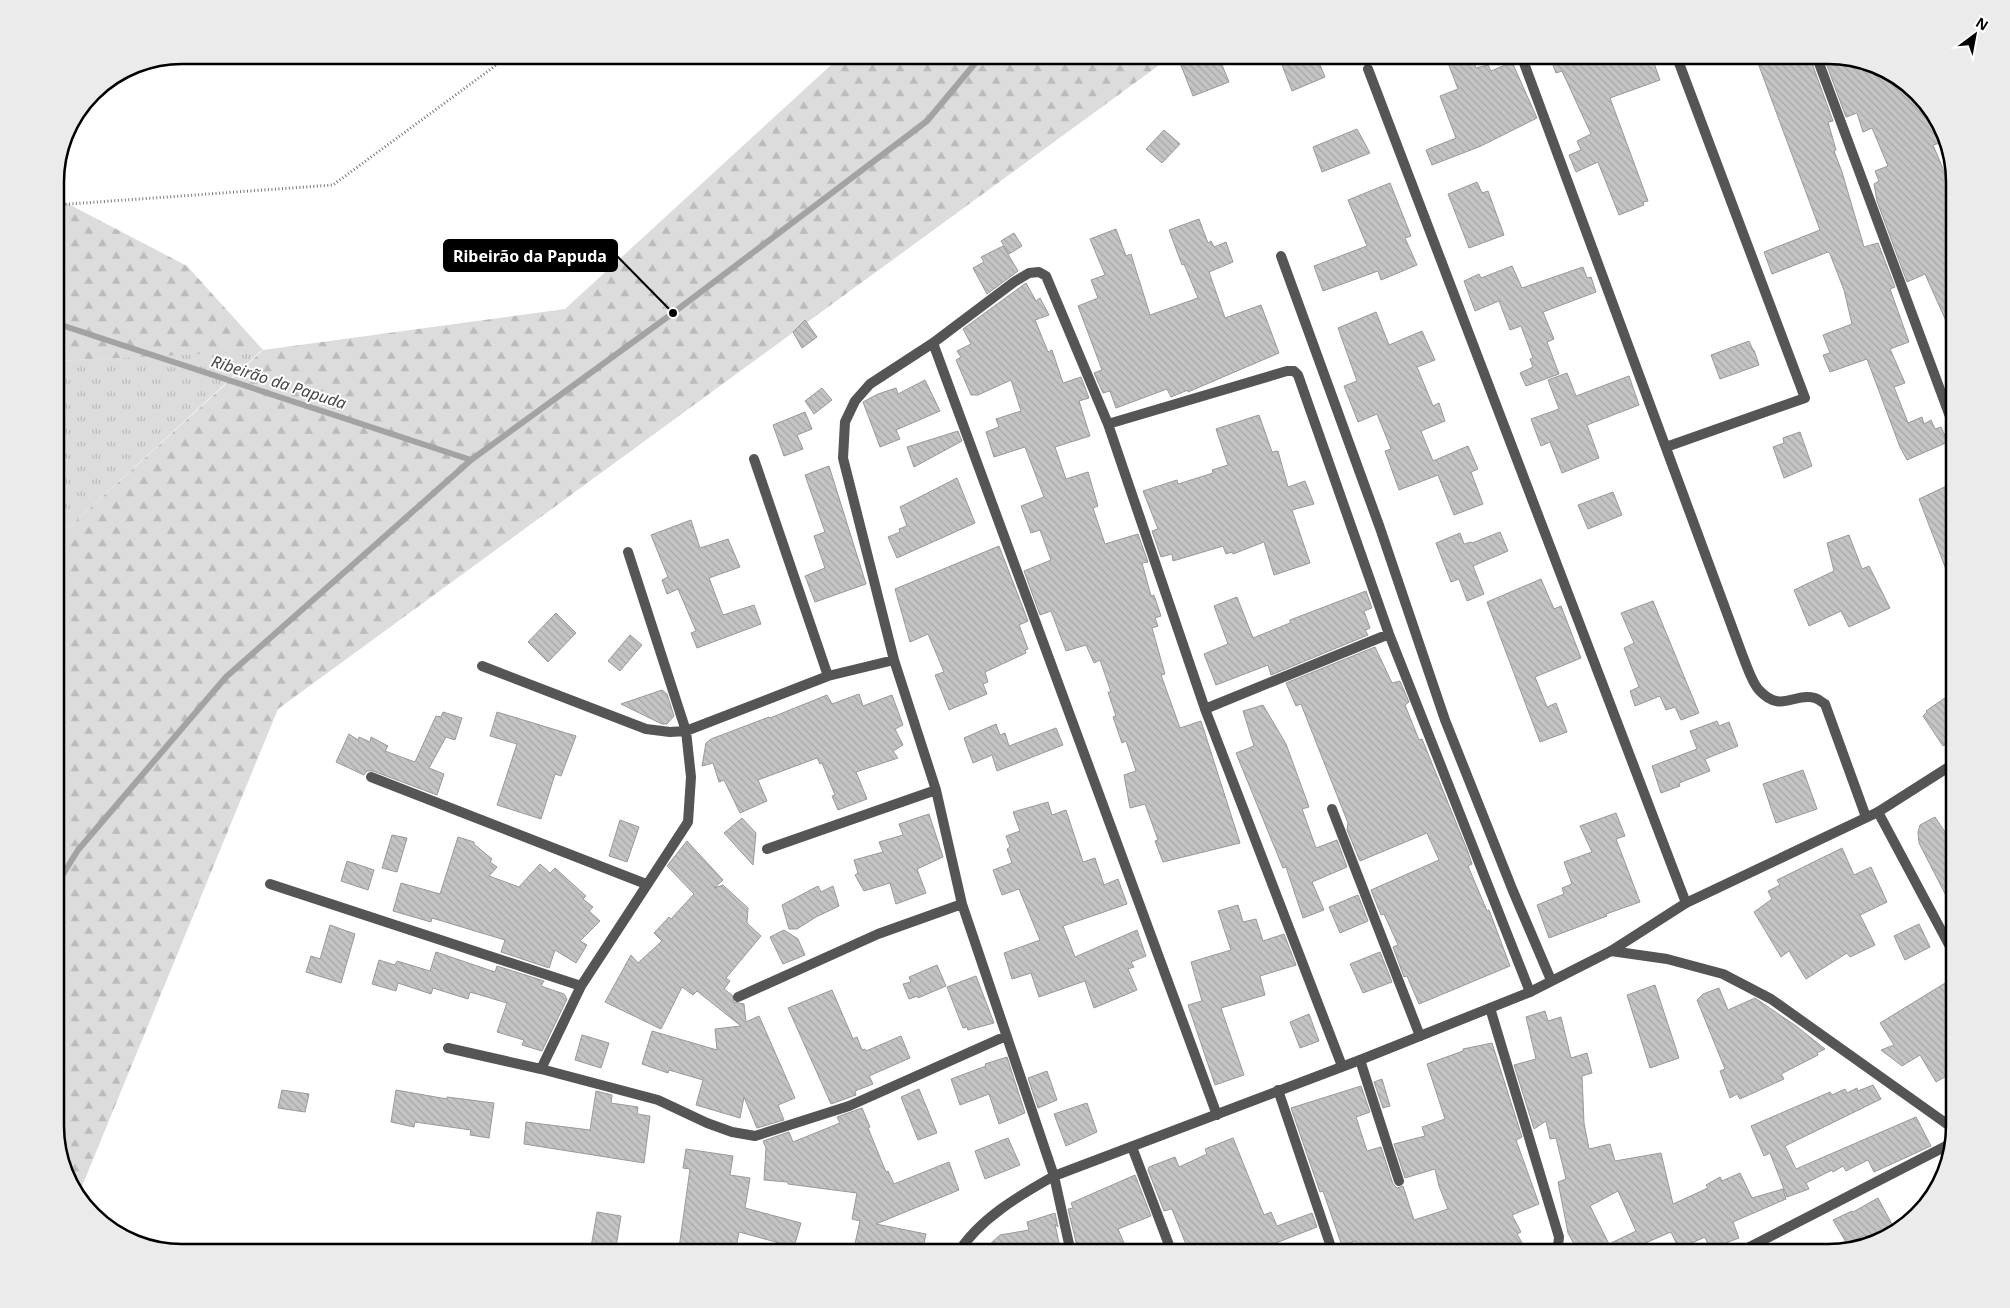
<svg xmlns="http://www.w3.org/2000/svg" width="2010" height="1308" viewBox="0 0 2010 1308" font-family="'Noto Sans',sans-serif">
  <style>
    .grass { fill: url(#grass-tufts) }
    .forest { fill: url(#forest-firs) }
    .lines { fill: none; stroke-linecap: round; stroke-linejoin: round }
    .stream { stroke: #a3a3a3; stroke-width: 6 }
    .building { fill: url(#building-back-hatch); stroke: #999; fill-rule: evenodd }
    .path { stroke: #777; stroke-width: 3; stroke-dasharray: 1 2.5; stroke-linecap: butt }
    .minor { stroke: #555; stroke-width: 10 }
    .tertiary { stroke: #555; stroke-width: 10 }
    .labels { text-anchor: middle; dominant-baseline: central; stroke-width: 4; stroke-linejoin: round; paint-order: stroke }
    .water-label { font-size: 16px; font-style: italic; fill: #444; stroke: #fff }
    .rim { fill: none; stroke: #000; stroke-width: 2.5 }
    .leader { fill: none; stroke: #000; stroke-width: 2 }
    .callout-dot { fill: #000; stroke: #fff; stroke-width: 2 }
    .callout { fill: #000; stroke: #000; stroke-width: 2 }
    .callout-label { font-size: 16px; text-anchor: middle; font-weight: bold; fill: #fff }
  </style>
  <defs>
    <pattern id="grass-tufts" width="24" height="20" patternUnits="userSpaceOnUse" patternTransform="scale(1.25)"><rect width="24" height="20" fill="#dcdcdc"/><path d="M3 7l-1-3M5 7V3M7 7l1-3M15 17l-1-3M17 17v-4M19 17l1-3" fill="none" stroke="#bbb"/></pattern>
    <pattern id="forest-firs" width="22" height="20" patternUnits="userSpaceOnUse" patternTransform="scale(1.25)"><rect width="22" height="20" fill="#dcdcdc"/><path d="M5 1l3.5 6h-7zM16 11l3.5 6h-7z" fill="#bbb"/></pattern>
    <pattern id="building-back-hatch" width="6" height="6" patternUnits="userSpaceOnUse" patternTransform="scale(1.25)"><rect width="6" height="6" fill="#c4c4c4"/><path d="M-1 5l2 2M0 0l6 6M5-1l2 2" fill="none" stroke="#a7a7a7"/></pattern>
  </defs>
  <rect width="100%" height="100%" fill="#fff"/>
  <path class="grass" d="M262 350 55 540V361Z"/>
  <path class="forest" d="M842 55H1173L278 709 78 1196 72 1190 55 1134V540L262 351 55 361V197L187 266 263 350 565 309Z"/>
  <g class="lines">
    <path class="stream" d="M55 323 471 460
      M55 887 78 850 226 677 471 460 673 313 927 121 982 55"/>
  </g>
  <path class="building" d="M1177 55H1218L1229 82 1193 96Z
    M1297 55H1316L1325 77 1292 91 1281 62Z
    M1445 55H1471L1476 68 1488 65 1491 71 1512 62 1537 118 1481 146 1432 165 1426 150 1456 138 1440 96 1458 89Z
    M1549 55H1651L1660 80 1610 98 1648 201 1643 202 1644 205 1619 215 1598 162 1576 172 1569 155 1581 150 1577 141 1591 134 1562 71 1556 73Z
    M1755 55H1809L1833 121 1828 122 1836 150 1834 151 1842 172 1864 247 1878 243 1895 287 1890 289 1909 342 1890 349 1905 383 1894 387 1908 423 1922 417 1924 424 1931 420 1935 429 1941 427 1948 442 1907 460 1900 447 1867 359 1830 372 1823 355 1830 353 1823 335 1852 324 1844 290 1830 254 1828 252 1772 274 1764 252 1820 230Z
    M1823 55 1898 76 1932 112 1944 142 1933 145 1951 188 1955 186V341L1925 274 1907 282 1877 201 1874 184 1879 181 1875 171 1888 166 1872 128 1863 132 1857 113 1846 117Z
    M1357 129 1370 153 1322 172 1313 147Z
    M1164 130 1180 144 1162 163 1146 149Z
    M1477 182 1482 193 1488 191 1504 235 1469 248 1448 194Z
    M1390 183 1411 236 1405 238 1417 265 1381 280 1378 271 1323 291 1314 266 1367 246 1348 200Z
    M1199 219 1208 243 1211 241 1214 247 1226 242 1233 262 1209 272 1225 318 1261 305 1279 353 1188 392V390L1171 397 1167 389 1116 408 1110 391 1103 393 1094 373 1102 370 1078 306 1098 298 1091 280 1105 275 1090 239 1116 229 1126 256 1131 254 1150 315 1198 298 1184 264 1182 265 1169 230Z
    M1014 233 1022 246 1009 254 1001 241Z
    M1003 246 1018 271 987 294 973 268 984 262 981 257Z
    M1512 266 1522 288 1583 267 1587 278 1591 277 1596 292 1543 312 1554 339 1547 342 1559 374 1526 386 1520 373 1533 367 1530 359 1533 358 1521 326 1510 330 1499 301 1475 311 1464 281 1479 274 1481 278Z
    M1026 283 1036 301 1040 298 1049 315 1035 320 1048 352 1052 350 1063 383 1081 377 1089 398 1079 401 1090 436 1055 447 1066 479 1088 472 1098 506 1093 508 1105 544 1138 534 1148 562 1142 563 1151 596 1154 595 1161 616 1155 618 1158 626 1152 628 1165 674 1161 675 1180 728 1201 721 1240 843 1163 862 1155 841 1158 840 1145 804 1130 808 1124 775 1136 771 1126 741 1122 743 1113 717 1116 716 1108 692H1111L1100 660 1094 663 1086 645 1066 651 1051 611 1040 615 1024 571 1051 560 1040 530 1031 533 1021 506 1044 497 1025 447 994 457 986 432 999 427 996 419 1021 411 1011 380 978 395H971L956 360 961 357 957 351 971 344 963 329Z
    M1376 312 1389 345 1422 331 1435 360 1417 367 1433 406 1439 403 1445 421 1421 431 1433 461 1468 446 1478 469 1471 472 1483 504 1454 515 1438 475 1399 490 1385 451 1391 449 1377 414 1358 422 1344 386 1357 381 1338 328Z
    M805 320 817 337 802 348 793 332Z
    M1749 341 1753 350H1754L1759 365 1720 379 1711 355Z
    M1567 373 1576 396 1629 376 1639 405 1587 425 1599 458 1562 473 1550 442 1541 446 1531 419 1559 409 1548 380Z
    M925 380 940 411 896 430 900 439 880 447 863 402 878 394 896 388 898 394Z
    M822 388 832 400 814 414 805 401Z
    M805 412 812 429 797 435 803 449 784 456 773 425Z
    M1259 415 1272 452 1278 451 1288 487 1305 481 1314 504 1292 510 1310 563 1274 575 1264 542 1233 554 1232 552 1226 554 1223 546 1173 561 1172 554 1161 557 1152 531 1158 529 1143 491 1177 480 1178 484 1213 473 1212 470 1228 465 1216 429Z
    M958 431 962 441 914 467 907 447Z
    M1800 432 1812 466 1784 478 1773 447 1784 443 1783 438Z
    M829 466 866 584 815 602 805 576 825 568 814 536 825 532 805 475Z
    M957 478 975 523 897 558 888 537 900 532 899 529 907 526 900 507Z
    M1955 482V590H1954L1919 499Z
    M1613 492 1622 515 1588 529 1578 505Z
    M691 520 700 548 728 539 740 567 709 578 723 615 754 605 761 624 697 648 691 633 696 631 678 589 667 594 662 580 668 577 651 535Z
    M1500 532 1508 551 1473 566 1484 594 1467 601 1459 579 1451 582 1436 543 1460 533 1464 544 1471 542 1472 543Z
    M1849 535 1862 569 1869 566 1890 608 1849 627 1841 611 1809 626 1794 590 1834 571 1827 543Z
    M999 546 1028 621 1019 625 1028 649 1025 650 1026 653 985 672 988 682 983 684 987 694 949 710 935 675 944 672 928 634 910 642 895 589Z
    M1541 579 1554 609 1561 606 1581 658 1535 677 1547 707 1556 703 1567 732 1540 742 1487 602Z
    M1366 591 1372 608 1364 611 1370 628 1365 630 1368 635 1271 675 1268 665 1216 685 1204 654 1228 644 1214 606 1237 597 1253 638 1290 623V620Z
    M1653 601 1699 713 1681 720 1675 707 1666 710 1660 696 1635 706 1630 691 1639 687 1624 648 1634 643 1621 613Z
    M556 613 576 633 548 662 528 642Z
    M630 635 642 645 620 671 608 661Z
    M1375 647 1392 683 1400 681 1409 702 1405 705 1419 740 1422 739 1468 852 1472 864 1468 866 1487 911 1489 910 1510 966 1419 1004 1407 976 1404 977 1393 947 1398 945 1384 914 1381 915 1371 890 1439 860 1427 833 1360 861 1347 830 1348 823 1301 704 1296 706 1286 683Z
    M662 690 667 694 674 716 667 724H662L621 704Z
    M1955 691V738L1943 746 1923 716 1927 712 1926 711Z
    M859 694 863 706 892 695 903 725 895 729 903 745 893 751 898 758 856 772 867 799 838 810 832 796 835 795 822 763 820 764 817 758 758 780 767 801 740 813 724 780 719 782 713 763 702 766 706 743 711 739 769 717 770 718 827 695 832 704Z
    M1263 705 1286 744 1309 807 1302 809 1316 848 1337 840 1347 867 1312 882 1324 910 1303 918 1286 867 1283 868 1236 753 1254 746 1243 711Z
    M443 712 462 718 455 740 446 737 429 768 444 774 437 795 373 771H367L364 775 336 762 349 734 358 740 359 737 370 742 371 737 388 746 385 751 415 762 436 716 441 717Z
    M497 712 576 736 561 776 555 774 541 819 497 805 517 744 490 736Z
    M1717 721 1719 726 1729 722 1738 746 1705 759 1710 771 1679 783 1680 786 1661 793 1652 766 1697 749 1690 731Z
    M996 724 1000 735 1005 733 1009 746 1056 728 1063 745 997 771 992 755 973 763 964 738Z
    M1803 770 1817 809 1776 823 1763 784Z
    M1048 802 1052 815 1066 810 1083 862 1095 858 1104 885 1118 879 1127 904 1063 926 1075 957 1137 930 1146 956 1131 962 1134 967 1128 969 1137 990 1094 1008 1085 981 1039 997 1031 973 1012 979 1004 953 1040 940 1019 889 1002 895 993 870 1012 863 1007 849 1010 847 1006 836 1020 831 1013 812Z
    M1616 813 1625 836 1616 839 1640 902 1606 914 1607 916 1549 938 1537 905 1564 894 1562 888 1572 884 1564 862 1592 852 1580 826Z
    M929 814 943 857 917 869 926 893 896 904 890 883 864 891 855 875 858 873 854 860 883 852 879 842 903 835 899 824Z
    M1935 817 1947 835 1955 829V913L1919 843 1918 832 1920 825Z
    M742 818 756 833 753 865 724 833Z
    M620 820 639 827 627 862 609 856Z
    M392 835 407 838 397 872 382 868Z
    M458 837 474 842V844L492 859 490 862 497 867 489 876 519 887 540 864 550 873 555 868 586 896 583 899 593 907 589 911 600 921 580 941 587 945 576 963 555 950 549 968 501 952 505 940 432 918 431 922 393 911 401 883 440 894Z
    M687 841 723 880 714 888 723 885 748 908 747 923 761 936 726 978 730 981 724 989 732 995 734 1002 744 1004 746 1022 759 1016 795 1098 778 1105 784 1120 757 1128 744 1097 740 1118 696 1105 703 1080 669 1070 668 1073 642 1064 652 1031 717 1050 715 1029 741 1026 697 991 693 995 682 987 661 1029 605 1002 631 955 638 963 662 941 654 933 669 917 671 919 694 894 667 866Z
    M1842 848 1854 875 1871 867 1887 902 1860 915 1875 945 1850 957 1847 953 1806 979 1789 951 1781 957 1754 912 1772 899 1768 891 1780 885 1777 880Z
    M347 861 374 870 368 890 341 881Z
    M818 886 821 892 833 886 839 906 816 917 797 929H789L782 905Z
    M1358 895 1368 921 1340 933 1329 907Z
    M1238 905 1243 922 1256 919 1263 941 1284 934 1296 965 1260 976 1265 995 1221 1008 1244 1075 1215 1085 1188 1005 1202 1001 1191 962 1231 950 1218 911Z
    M1919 924 1930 947 1905 960 1894 936Z
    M330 925 355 934 341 983 306 972 311 956 320 959Z
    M784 930 798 939 805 955 783 964 770 937Z
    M436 952 495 972 497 966 544 981 541 986 564 994 567 999 542 1051 522 1045 524 1040 497 1032 507 1003 470 992 468 999 433 988 431 994 398 983 396 991 372 984 379 960 395 965 397 961 430 971Z
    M1380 952 1392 982 1363 993 1350 964Z
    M937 965 946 986 918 998V996L909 999 903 984 911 982 909 977Z
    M976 976 994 1023 968 1030 967 1027 963 1028 947 987Z
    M1955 977V1071L1936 1082 1920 1055 1902 1066 1881 1050 1894 1045 1880 1023Z
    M1655 985 1679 1058 1650 1068 1627 995Z
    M1719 988 1728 1010 1755 998 1796 1026 1825 1049 1817 1053 1818 1055 1781 1074 1784 1079 1740 1099 1737 1094 1730 1098 1720 1071 1725 1069 1697 1000 1703 994Z
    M832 990 853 1039 857 1037 862 1050 865 1049 866 1051 901 1036 910 1058 869 1076 873 1084 855 1091 856 1095 831 1104 788 1008Z
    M1545 1011 1548 1021 1561 1017 1571 1058 1587 1053 1592 1073 1582 1076 1584 1123 1589 1149 1610 1144 1615 1161 1661 1153 1673 1204 1708 1188 1706 1185 1720 1177 1722 1181 1740 1173 1752 1198 1783 1189 1786 1199 1733 1222 1739 1238 1710 1249 1705 1237 1679 1249 1671 1232 1643 1244 1647 1253H1579L1568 1233 1558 1182 1566 1179 1556 1138 1550 1139 1546 1121 1534 1129 1514 1065 1536 1059 1526 1017ZM1618 1191 1636 1231 1609 1244 1590 1206Z
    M1309 1014 1319 1041 1300 1048 1290 1022Z
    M582 1035 609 1043 601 1068 575 1060Z
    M1492 1043 1522 1137 1516 1140 1539 1204 1512 1215 1521 1232 1517 1234 1528 1253H1358L1356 1241 1342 1246 1323 1191 1320 1192 1291 1108 1361 1086 1370 1112 1356 1117 1367 1151 1381 1147 1393 1184 1397 1188 1403 1186 1414 1220 1448 1209 1439 1186 1435 1169 1405 1178 1394 1144 1425 1136 1422 1127 1445 1119 1427 1064 1463 1051V1049Z
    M1007 1057 1025 1113 999 1124 989 1094 960 1105 951 1079 986 1066 985 1064Z
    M1047 1071 1057 1100 1038 1108 1028 1078Z
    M1382 1079 1390 1106 1383 1108 1374 1082Z
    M1873 1085 1881 1099 1785 1146 1796 1169 1916 1117 1931 1146 1874 1172 1868 1160 1846 1171 1843 1166 1833 1172 1832 1170 1806 1183 1809 1189 1787 1197 1770 1153 1764 1156 1751 1126 1830 1092 1832 1095 1845 1089 1847 1093 1857 1088 1858 1091Z
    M919 1089 937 1133 918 1140 901 1097Z
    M282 1090 309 1094 305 1112 278 1108Z
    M396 1090 447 1099V1097L494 1103 489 1138 470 1135 471 1130 415 1122 414 1127 391 1122Z
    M596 1091 612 1095 611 1103 638 1107 637 1114 650 1116 644 1163 524 1144 526 1122 590 1130Z
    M1087 1103 1097 1132 1066 1146 1054 1114Z
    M862 1108 870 1127 868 1128 886 1172 888 1171 894 1184 949 1162 959 1190 876 1224 926 1234 922 1253H875L854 1248 860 1221 852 1219 857 1193 788 1184V1182L764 1180 766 1148 763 1141 789 1132 793 1142 840 1123 837 1117Z
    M1008 1138 1020 1165 985 1179 975 1151Z
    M1233 1138 1264 1215 1271 1212 1277 1226 1312 1213 1317 1227 1263 1248 1265 1253H1195L1192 1245 1187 1247 1172 1209 1164 1211 1148 1170 1149 1167 1175 1157 1179 1167 1207 1154 1205 1149Z
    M686 1149 733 1156 730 1175 750 1178 745 1208 801 1223 794 1247 739 1232 735 1253H717L679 1248 690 1169 683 1168Z
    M1135 1175 1151 1216 1118 1229 1124 1243 1100 1253H1089L1076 1242 1068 1209 1073 1208 1071 1203Z
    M1878 1198 1896 1232 1891 1236 1868 1242 1865 1235 1847 1244 1833 1220 1852 1211 1853 1212Z
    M597 1212 621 1216 615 1253H590Z
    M1055 1213 1058 1227 1055 1224 1061 1253H980L1000 1235 1029 1230 1027 1222Z"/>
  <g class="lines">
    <path class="path" d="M55 205 333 185 510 55"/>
    <path class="minor" d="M1521 55 1742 654C1746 664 1752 683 1759 690 1781 714 1794 692 1815 698 1818 699 1822 702 1825 704L1866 817
      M1816 55 1955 430
      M1368 69 1686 903
      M1281 256 1380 528 1445 720 1513 891 1551 980
      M933 343 1217 1115
      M1108 424 1287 371H1294L1298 375 1389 634 1530 992
      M1666 447 1805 398 1676 55
      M754 459 828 676
      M482 666 646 729 670 732 686 731 828 676 894 660
      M1205 709 1389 634
      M371 777 646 884
      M1332 809 1420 1036
      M1878 812 1955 956
      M767 849 936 790
      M270 884 581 986
      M1611 951 1667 959 1723 974 1771 999 1954 1129
      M738 997 878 934 962 904
      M1490 1008 1559 1237 1558 1246 1551 1253
      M448 1048 541 1069 658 1100 707 1123 732 1132 755 1136 849 1106 1006 1036
      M1360 1060 1399 1181
      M541 1069 581 986 688 822 691 777 686 731 628 552
      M1278 1090 1333 1253
      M1132 1147 1172 1253
      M1071 1253 1054 1176 962 904 936 790 894 660 843 458 845 422 855 401 870 384 933 343 1014 282 1029 273 1039 272 1046 276 1108 424 1205 709 1342 1066
      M1738 1253 1950 1144"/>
    <path class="tertiary" d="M958 1253C979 1219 1020 1195 1054 1176L1360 1060 1530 992 1611 951 1686 903 1878 812 1955 763"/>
  </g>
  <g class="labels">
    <g class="water-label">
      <text transform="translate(279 382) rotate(18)">Ribeirão da Papuda</text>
    </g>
  </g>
  <path d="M0 0H2010V1308H0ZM182 64H1828A118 118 0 0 1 1946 182V1126A118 118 0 0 1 1828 1244H182A118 118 0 0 1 64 1126V182A118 118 0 0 1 182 64Z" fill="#ebebeb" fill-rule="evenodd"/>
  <path class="rim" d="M182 64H1828A118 118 0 0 1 1946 182V1126A118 118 0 0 1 1828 1244H182A118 118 0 0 1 64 1126V182A118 118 0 0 1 182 64Z"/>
  <path class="leader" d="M673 313L617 256"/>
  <circle class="callout-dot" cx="673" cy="313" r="5"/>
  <rect class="callout" x="444" y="240" width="173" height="31" rx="5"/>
  <g class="callout-label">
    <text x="530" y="262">Ribeirão da Papuda</text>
  </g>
  <g transform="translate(1975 35) rotate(32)" stroke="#ffffff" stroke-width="4" paint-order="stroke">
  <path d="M0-4L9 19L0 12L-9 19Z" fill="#000000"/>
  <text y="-8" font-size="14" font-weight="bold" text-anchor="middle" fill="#000000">N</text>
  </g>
</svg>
